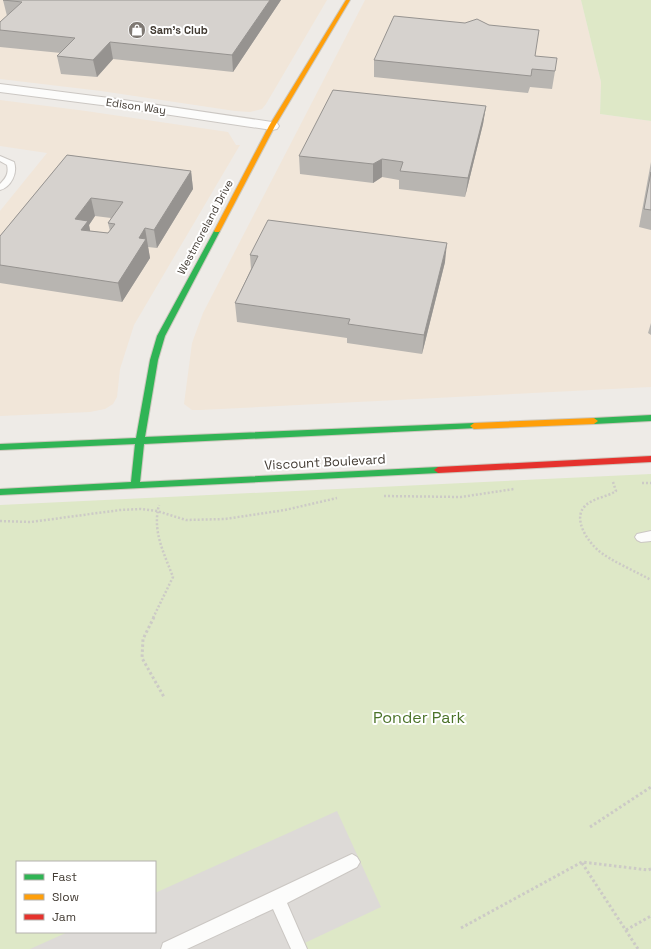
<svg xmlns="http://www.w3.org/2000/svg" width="651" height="949" viewBox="0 0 651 949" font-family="'Space Grotesk',sans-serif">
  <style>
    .commercial { fill: #f1e6d9 }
    .green { fill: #dee8c7; fill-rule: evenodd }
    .parking { fill: #dddad7 }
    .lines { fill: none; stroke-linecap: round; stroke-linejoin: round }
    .lane-casing { stroke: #cbc7c3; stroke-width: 2 }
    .street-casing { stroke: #cbc7c3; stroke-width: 2 }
    .fast-casing { stroke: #cdc8be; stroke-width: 2 }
    .slow-casing { stroke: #cdc8be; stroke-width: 2 }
    .jam-casing { stroke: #cdc8be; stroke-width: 2 }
    .path-far1 { stroke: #cccac6; stroke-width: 2.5; stroke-dasharray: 2 2; stroke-linecap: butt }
    .path { stroke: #cccac6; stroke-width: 3; stroke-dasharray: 2.5 2.5; stroke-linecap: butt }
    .lane { fill: #fcfcfb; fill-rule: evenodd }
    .street { fill: #fcfcfb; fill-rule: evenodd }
    .fast { fill: #30b455; fill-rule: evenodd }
    .slow { fill: #ff9f0a; fill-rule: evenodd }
    .jam { fill: #e5322d; fill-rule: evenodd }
    .wall { fill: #b8b5b1; fill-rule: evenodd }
    .shaded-wall { fill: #969390 }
    .building { fill: #d6d2ce; stroke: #969390; fill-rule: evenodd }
    .labels { text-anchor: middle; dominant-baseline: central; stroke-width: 4; stroke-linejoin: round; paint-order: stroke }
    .far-poi-label { font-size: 11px; font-weight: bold; fill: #433c34; stroke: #fff; text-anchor: start }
    .far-street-label { font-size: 11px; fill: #433c34; stroke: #fff }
    .street-label { font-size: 13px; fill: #433c34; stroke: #fff }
    .near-park-label { font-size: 16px; fill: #4b7329; stroke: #fff }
  </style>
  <rect width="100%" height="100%" fill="#eeebe7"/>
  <path class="commercial" d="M0 0H327L266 104 262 109 250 112 235 111 101 91 0 79Z
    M365 0H581L601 82 600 114 651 121V387L200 410H192L184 404 192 343 203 313Z
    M0 100 86 111 228 132 236 145H240L134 325 120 369 117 397 113 404 105 409 90 412 0 416V211L47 153 0 146Z"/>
  <path class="green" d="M581 0H651V121L600 114 601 82Z
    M651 474V949H0V505ZM17 862H155V932H17Z"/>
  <path class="parking" d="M337 811 381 907 292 949H30L68 932H155V893Z"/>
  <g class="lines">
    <defs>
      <path id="lane" d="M0 156 14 162C18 173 11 187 0 190V184C6 178 9 173 7 165L0 161Z
        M651 531V541L641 542 637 540 635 537 637 534Z
        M352 854 357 857 360 862 357 867 287 903 307 949H291L273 909 187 949H161L163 943Z"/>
      <path id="street" d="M0 84 117 99 272 122 277 123 279 126 277 129 272 130 117 107 0 92Z"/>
      <path id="fast" d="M217 229 220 231 165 336 158 360 145 437 474 423 478 426 477 428 144 444 140 482 438 467 442 470 438 473 0 495V489L131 482 135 444 0 450V444L136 438 150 360 157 336 214 231Z
        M651 415V421L594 424 590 421 594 418Z"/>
      <path id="slow" d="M346 0H350L275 126 220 231 219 232H215L214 231 269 126Z
        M594 418 598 421 594 424 474 429 470 426 474 423Z"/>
      <path id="jam" d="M651 456V462L438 473 434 470 438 467Z"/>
    </defs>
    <use href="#lane" class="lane-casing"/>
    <use href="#street" class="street-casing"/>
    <use href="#fast" class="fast-casing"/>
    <use href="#slow" class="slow-casing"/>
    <use href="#jam" class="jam-casing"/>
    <path class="path-far1" d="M613 482 616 491C607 497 593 498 585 506 572 519 588 542 599 551 611 561 637 572 651 580
      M642 483H651
      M384 496 461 497 514 489
      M0 521 31 522 120 510 141 509 157 511 186 520 225 519 285 510 337 498
      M153 618 173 577C164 553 152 531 159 505"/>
    <path class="path" d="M154 617 143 639 142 658 164 697
      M590 827 651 787
      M582 863 638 949
      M461 928 582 862 648 870 651 869
      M626 930 651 916"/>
    <use href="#lane" class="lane"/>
    <use href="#street" class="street"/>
    <use href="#fast" class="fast"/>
    <use href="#slow" class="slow"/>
    <use href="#jam" class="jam"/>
  </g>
  <path class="wall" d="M3 0H281L233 72 113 59 97 77 61 74 57 56 61 53 0 47V22L7 16Z
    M535 56 555 71 552 89 530 87 528 93 374 77V60Z
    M486 106 483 124 465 197 399 189V180L382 177 373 183 300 174 299 156Z
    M67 155 191 171 193 189 157 248 148 247 150 258 122 302 0 283V236ZM95 216 111 218 108 223 110 231 108 233 90 231 89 225Z
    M651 162V230L639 227Z
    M250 255 445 262 422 354 347 343V338L237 322 235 303 251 269Z
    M651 323V335L648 333Z"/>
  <path class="shaded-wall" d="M270 0H281L233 72 232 55Z
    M110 42 113 59 97 77 93 60Z
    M486 106 483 124 465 197 468 178Z
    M382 159V177L373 183V164Z
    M191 171 193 189 157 248 154 230Z
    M91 198 95 216 89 225 92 240 86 248 75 219Z
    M145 228 150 258 122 302 118 283 139 238Z
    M447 243 445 262 422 354 424 335Z"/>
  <path class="building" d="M3 0H270L232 55 110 42 93 60 57 56 75 38 0 30V22L22 2Z
    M394 16 465 23 477 19 489 25 539 30 535 56 557 58 555 71 532 69 531 76 374 60Z
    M333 90 486 106 468 178 400 171 403 162 382 159 373 164 299 156Z
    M67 155 191 171 154 230 145 228 139 238 146 239 118 283 0 265V236ZM91 198 123 202 108 223 115 224 108 233 81 230 88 221 75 219Z
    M651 172V210L644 209Z
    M268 220 447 243 424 335 348 324 350 319 235 303 258 256 250 255Z"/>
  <defs>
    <symbol id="shop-disc" viewBox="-11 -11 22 22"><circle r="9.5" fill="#7f7973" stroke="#fff"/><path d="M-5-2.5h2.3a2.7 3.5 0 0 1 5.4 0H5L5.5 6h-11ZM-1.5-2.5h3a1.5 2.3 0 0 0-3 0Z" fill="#fff"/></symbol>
  </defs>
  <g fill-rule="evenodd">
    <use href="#shop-disc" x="127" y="20" width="20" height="20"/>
  </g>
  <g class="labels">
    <g class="far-poi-label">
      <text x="150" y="30">Sam's Club</text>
    </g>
    <g class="far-street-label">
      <text transform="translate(136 106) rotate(8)">Edison Way</text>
      <text transform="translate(205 227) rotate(-62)">Westmoreland Drive</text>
    </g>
    <g class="street-label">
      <text transform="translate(325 462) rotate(-3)">Viscount Boulevard</text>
    </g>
    <g class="near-park-label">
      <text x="419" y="717">Ponder Park</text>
    </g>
  </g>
  <rect x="16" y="861" width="140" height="72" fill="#ffffff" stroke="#b4b1ae"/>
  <rect x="24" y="874" width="20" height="6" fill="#30b455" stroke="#b4b1ae"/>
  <text x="52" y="881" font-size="12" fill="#433c34">Fast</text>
  <rect x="24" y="894" width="20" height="6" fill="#ff9f0a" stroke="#b4b1ae"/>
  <text x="52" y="901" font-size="12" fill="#433c34">Slow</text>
  <rect x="24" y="914" width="20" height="6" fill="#e5322d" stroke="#b4b1ae"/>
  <text x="52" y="921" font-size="12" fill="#433c34">Jam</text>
</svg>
